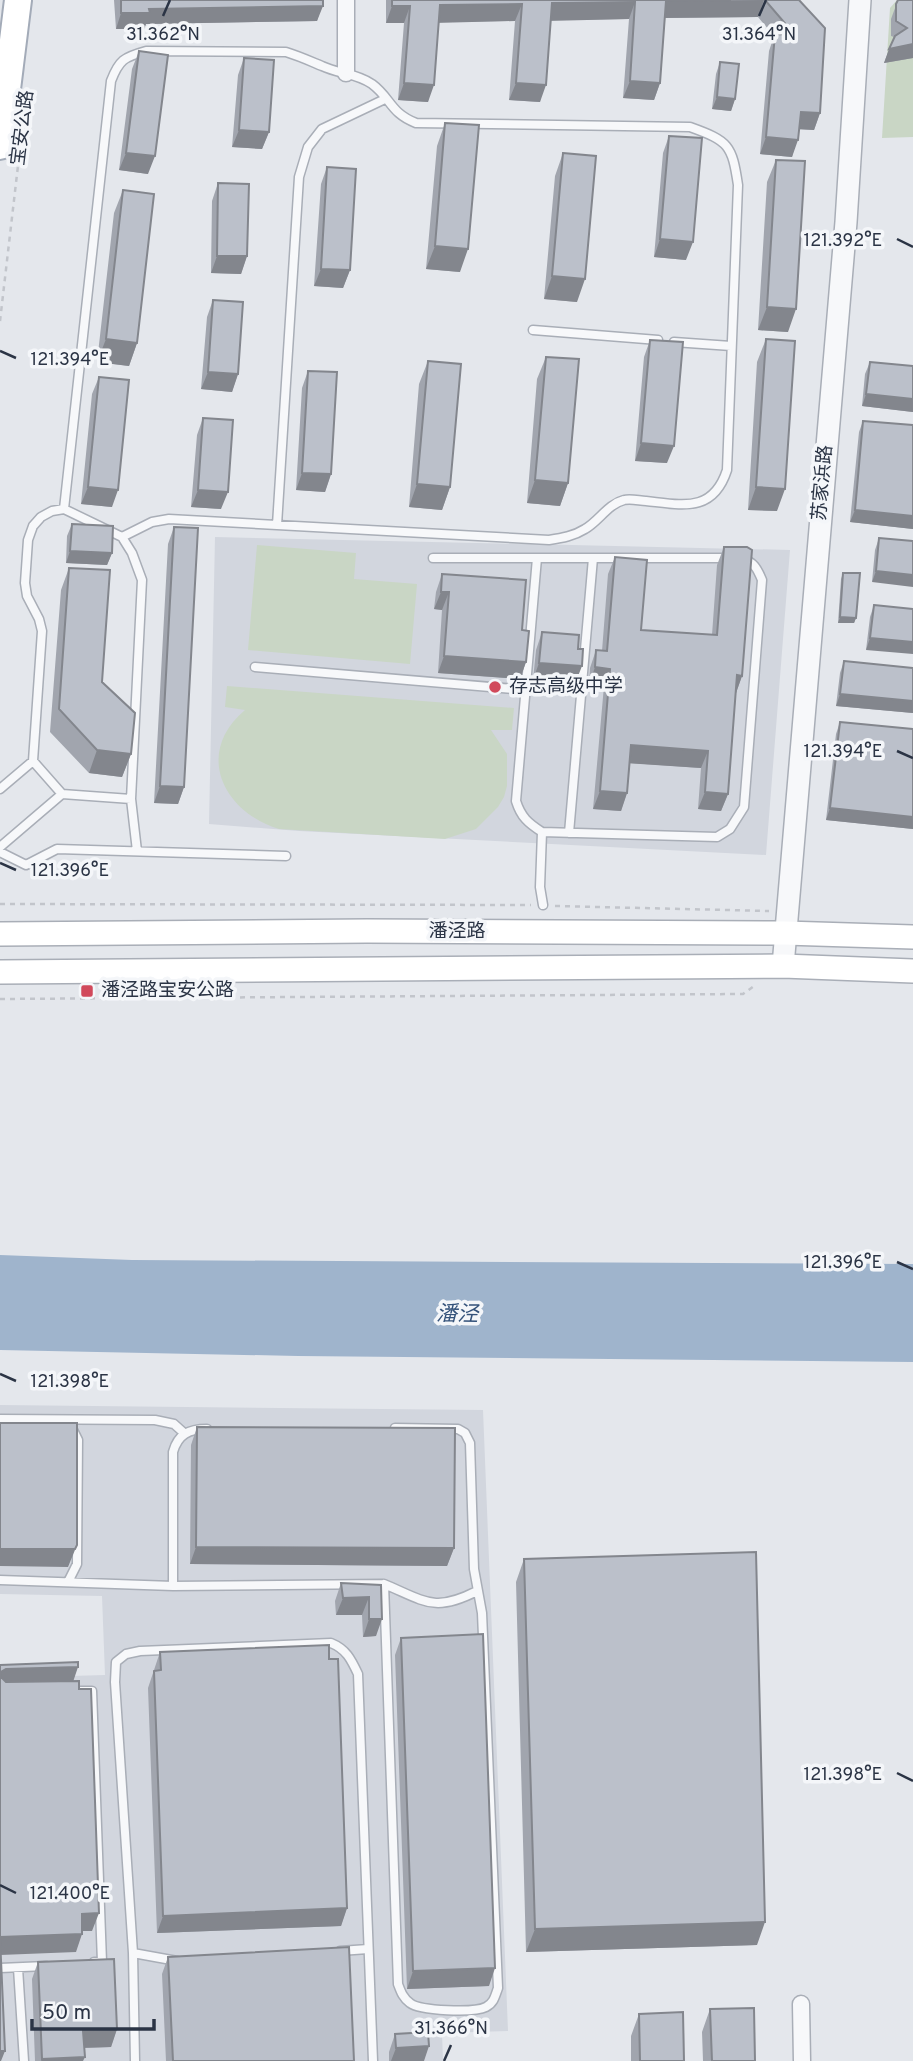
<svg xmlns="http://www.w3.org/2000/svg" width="913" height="2061" viewBox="0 0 913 2061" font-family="Overpass,'Noto Sans SC',sans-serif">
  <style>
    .built { fill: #d2d6de }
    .green { fill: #c9d6c5 }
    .water { fill: #9fb4cc }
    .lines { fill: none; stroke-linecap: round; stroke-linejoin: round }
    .service-casing { stroke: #a9aeb7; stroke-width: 11 }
    .minor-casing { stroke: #a9aeb7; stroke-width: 19 }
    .tertiary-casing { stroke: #a9aeb7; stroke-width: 24 }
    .secondary-casing { stroke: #a9aeb7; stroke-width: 26 }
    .primary-casing { stroke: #a3abb8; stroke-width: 30 }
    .path { stroke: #c2c5cb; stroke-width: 2.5; stroke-dasharray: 5 5; stroke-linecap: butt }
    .service { stroke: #f7f8fa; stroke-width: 8 }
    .minor { stroke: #f7f8fa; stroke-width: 16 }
    .tertiary { stroke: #f7f8fa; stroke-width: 21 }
    .secondary { stroke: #fff; stroke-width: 23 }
    .primary { stroke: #fff; stroke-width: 26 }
    .wall { fill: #a1a5ae }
    .shaded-wall { fill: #83868d }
    .building { fill: #bbc0ca; stroke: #83868d; stroke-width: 2 }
    .ticks { fill: none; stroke: #2b3445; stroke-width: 2.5 }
    .poi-dot { fill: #d1495b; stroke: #f4f6f9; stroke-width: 2.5 }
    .labels { text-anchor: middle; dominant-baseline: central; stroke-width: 7; stroke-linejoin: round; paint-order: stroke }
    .street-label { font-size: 19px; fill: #2b3445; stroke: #f4f6f9 }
    .poi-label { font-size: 19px; fill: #2b3445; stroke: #f4f6f9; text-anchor: start }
    .water-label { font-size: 21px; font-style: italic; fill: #34527a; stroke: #f4f6f9 }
    .ticks-label { font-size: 18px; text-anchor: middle; fill: #2b3445; stroke: #f4f6f9; stroke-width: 7; stroke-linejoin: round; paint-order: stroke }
  </style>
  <rect width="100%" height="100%" fill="#e4e7ec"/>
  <path class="built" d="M215 537 790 550 766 855 299 831 209 824Z
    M0 1405 483 1410 508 2031 442 2033 443 2061H0V1678L105 1675 102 1596 0 1594Z"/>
  <path class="green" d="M897 0H913V137L882 138 890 8Z
    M257 545 356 553 354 579 417 584 410 664 248 650Z
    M227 686 514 708 512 730H491L507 754V786L504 797 498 807 476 829 445 839 279 829C223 812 194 753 245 710L225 707Z"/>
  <path class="water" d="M0 1255 132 1260 913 1264V1362L298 1356 0 1350Z"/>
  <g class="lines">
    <defs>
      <path id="service" d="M533 330 658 340
        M674 342 731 346
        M64 509 111 81C119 60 124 57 146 51L286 52C299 56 310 61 322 66 339 74 356 73 372 84 391 98 390 113 416 123L690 127C729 141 732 145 738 185L727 470C713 513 683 505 646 501 640 501 631 498 624 500 608 504 599 521 585 529 574 536 562 538 549 540L169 519 152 522 122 537
        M277 525 299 177 308 147 322 129 385 99
        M433 558H728
        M537 558 516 801C521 817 528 823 542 832L717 837 730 829 744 807 762 580C757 568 754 562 741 558
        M255 667 526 690
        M33 761 42 631 39 619 27 596 25 583 28 540 33 526 41 517 52 511 64 509 122 537 132 553 142 580 131 799 137 851
        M0 789 33 761 62 794
        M542 832 540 887 543 905
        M569 833 593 558
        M0 847 62 794 131 799
        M0 852 26 865 57 849 286 856
        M0 1419 155 1420 174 1424 184 1433
        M0 1580 173 1586 384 1584 398 1984C401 1992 403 1998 410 2003 420 2011 474 2013 486 2007 494 2003 495 1996 498 1988L482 1613 474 1569 470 1443 465 1433 458 1429 395 1428
        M68 1582 77 1564 78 1440 73 1430
        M384 1584C425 1601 434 1613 477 1591
        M173 1586V1452C178 1434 189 1429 207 1429
        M80 1691H92L102 1962H94
        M340 1951 368 1949
        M133 1953 177 1961
        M0 1968 46 1966
        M18 1968 24 2061
        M135 2061 133 1953 115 1682 116 1662 126 1654 140 1651 331 1643C346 1649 351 1659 358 1674L373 2061"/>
      <path id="minor" d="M346 0V73
        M801 2004 802 2061"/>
      <path id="tertiary" d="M783 966 846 222 860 0"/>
      <path id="secondary" d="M0 934 367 931 785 933 913 937
        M0 972 783 966 913 971"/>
      <path id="primary" d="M0 146 18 0"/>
    </defs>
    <use href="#service" class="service-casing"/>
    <use href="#minor" class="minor-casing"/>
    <use href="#tertiary" class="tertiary-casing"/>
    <use href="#secondary" class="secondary-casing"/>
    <use href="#primary" class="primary-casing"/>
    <path class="path" d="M0 321 19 157
      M0 904 531 905
      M555 906 769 911
      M0 999 743 994 754 986"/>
    <use href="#service" class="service"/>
    <use href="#minor" class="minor"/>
    <use href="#tertiary" class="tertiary"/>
    <use href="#secondary" class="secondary"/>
    <use href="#primary" class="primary"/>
  </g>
  <path class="wall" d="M114 0H323L317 21 146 24 144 29H116Z
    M386 0H799L820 113 814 130 799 129 792 157 760 154 769 51 774 36 758 17 665 18 660 83 654 100 623 98 629 19 551 20 540 102 509 100 515 21 439 22 428 102 398 100 404 23H386Z
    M898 0H913V58L884 63 894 37 891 36V19Z
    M139 51 148 174 119 170 132 69Z
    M244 58 269 132 262 149 232 147 238 75Z
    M720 62 735 99 731 111 712 109 716 74Z
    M445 123 460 272 426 269 437 146Z
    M669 136 686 260 654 257 663 153Z
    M563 153 577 302 544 299 555 176Z
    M776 160 788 332 758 330 767 182Z
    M327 167 350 270 343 288 314 286 321 184Z
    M218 183 247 256 241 274 211 273 212 201Z
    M123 190 137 343 129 366 97 362 114 213Z
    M213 300 238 374 232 392 201 389 207 317Z
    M766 339 777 511 748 510 757 362Z
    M650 340 667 463 635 461 644 357Z
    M546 357 568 483 560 506 527 503 537 379Z
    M428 361 450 487 442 510 409 507 419 384Z
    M870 362 913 366V412L862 406 865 374Z
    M308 371 331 474 325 492 296 490 302 388Z
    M99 377 112 507 81 504 92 394Z
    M203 418 221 509 191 507 197 435Z
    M863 421 913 425V529L850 522 859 432Z
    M72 524 112 553 107 565 66 563 67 536Z
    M174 527 184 787 178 804 154 803 168 544Z
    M879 538 913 541 872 582 875 550Z
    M724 547 742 676 736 693 728 794 721 811 698 809 701 768 630 763 627 793 621 811 593 809 604 686 589 685 590 668 596 650 602 651 608 574 615 557 641 630 712 635 717 565Z
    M69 568 102 682 131 754 122 777 89 773 50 732 61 590Z
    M843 573 856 618 854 623H838L841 579Z
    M442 574 522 630 526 662 520 679 438 673 442 610 434 609 436 592Z
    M874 605 913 609 866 650 870 617Z
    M542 632 575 684 533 680 536 650Z
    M844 661 913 668V713L836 706 840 673Z
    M840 722 913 729V829L826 820 836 734Z
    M197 1427 454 1548 447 1566 190 1564 191 1445Z
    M524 1559 757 1945 526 1952 516 1582Z
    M341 1583 381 1585 376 1636 363 1637 362 1615H336L335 1601Z
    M401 1638 489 1986 407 1989 395 1655Z
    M160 1652 329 1659 347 1908 341 1926 157 1933 148 1688Z
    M168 1957 354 2061H166L162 1974Z
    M38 1962 117 2029 111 2047 84 2048 83 2061H35L32 1979Z
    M710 2009 755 2061H703L702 2032Z
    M639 2014 684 2061H631V2036Z
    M395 2034 424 2061H389V2052Z"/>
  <path class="shaded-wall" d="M764 0 758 17 660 18 666 1Z
    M635 2 629 19 546 21 552 3Z
    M522 4 515 21 434 23 440 5Z
    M323 6 317 21 146 24 144 29H116L121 13 149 9Z
    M392 6H410L404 23H386Z
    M913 44V58L884 63 889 49Z
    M630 81 660 83 654 100 623 98Z
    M404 83 434 85 428 102 398 100Z
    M516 83 546 85 540 102 509 100Z
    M717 97 735 99 731 111 712 109Z
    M801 112 820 113 814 130 795 129Z
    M239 130 269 132 262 149 232 147Z
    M766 137 798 140 792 157 760 154Z
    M126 153 155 156 148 174 119 170Z
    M660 239 693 242 686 260 654 257Z
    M435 246 468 249 460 272 426 269Z
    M217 256H247L241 274 211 273Z
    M321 269 350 270 343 288 314 286Z
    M552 276 585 279 577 302 544 299Z
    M767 307 796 309 788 332 758 330Z
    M106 339 137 343 129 366 97 362Z
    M208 372 238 374 232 392 201 389Z
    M866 394 913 399V412L862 406Z
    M641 443 674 446 667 463 635 461Z
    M302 473 331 474 325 492 296 490Z
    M535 480 568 483 560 506 527 503Z
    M417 484 450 487 442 510 409 507Z
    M88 487 118 490 112 507 81 504Z
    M756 487 785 489 777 511 748 510Z
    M198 490 228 492 221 509 191 507Z
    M855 510 913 516V529L850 522Z
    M70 551 112 553 107 565 66 563Z
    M876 571 913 575V587L872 582Z
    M441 592H449L442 610 434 609Z
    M840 617 856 618 854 623H838Z
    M870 638 913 642V654L866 650Z
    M444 656 526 662 520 679 438 673Z
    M539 663 582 666 575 684 533 680Z
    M595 667 610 669 604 686 589 685Z
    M737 675 742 676 736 693Z
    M840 694 913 701V713L836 706Z
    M631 745 708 751 701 768 625 763Z
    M97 750 131 754 122 777 89 773Z
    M160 786 184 787 178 804 154 803Z
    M600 791 627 793 621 811 593 809Z
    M705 792 728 794 721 811 698 809Z
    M830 808 913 817V829L826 820Z
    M77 1545 68 1567 0 1566V1549Z
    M196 1547 454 1548 447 1566 190 1564Z
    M369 1597 362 1615H336L343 1598Z
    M369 1619H382L376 1636 363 1637Z
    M78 1667 72 1685 0 1687V1675L1 1672 6 1669Z
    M347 1908 341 1926 157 1933 163 1916Z
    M99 1913 92 1931H75L82 1914Z
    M765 1922 757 1945 526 1952 535 1929Z
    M82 1934 76 1952 0 1955V1937Z
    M495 1968 489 1986 407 1989 413 1971Z
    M117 2029 111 2047 77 2048 83 2031Z
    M429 2046 424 2061H391L396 2048Z
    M0 2051H5L1 2061H0Z
    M85 2057 83 2061H41L42 2059Z"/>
  <path class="building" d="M121 0H323V6L149 9 150 13H121Z
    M392 0H731L666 1 660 83 630 81 635 2 552 3 546 85 516 83 522 4 440 5 434 85 404 83 410 6H392Z
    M765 0H799L825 28 820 113 801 112 798 140 766 137 775 34 795 35Z
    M898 0H913V44L889 49 895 36 907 28 896 21V4Z
    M139 51 168 55 155 156 126 153Z
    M244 58 274 60 269 132 239 130Z
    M720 62 739 64 735 99 717 97Z
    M445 123 479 125 468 249 435 246Z
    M669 136 702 138 693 242 660 239Z
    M563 153 596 156 585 279 552 276Z
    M776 160 805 161 796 309 767 307Z
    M327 167 356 169 350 270 321 269Z
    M218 183 249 184 247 256H217Z
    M123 190 154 194 137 343 106 339Z
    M213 300 243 302 238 374 208 372Z
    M766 339 795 341 785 489 756 487Z
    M650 340 683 342 674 446 641 443Z
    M546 357 579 359 568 483 535 480Z
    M428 361 461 364 450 487 417 484Z
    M870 362 913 366V399L866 394Z
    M308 371 337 372 331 474 302 473Z
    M99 377 129 380 118 490 88 487Z
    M203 418 233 420 228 492 198 490Z
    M863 421 913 425V516L855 510Z
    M72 524 113 526 112 553 70 551Z
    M174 527 198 528 184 787 160 786Z
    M879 538 913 541V575L876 571Z
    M724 547H747L752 550 742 676 737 675 728 794 705 792 708 751 631 745 627 793 600 791 610 669 595 667 596 650 607 651 615 557 647 560 641 630 717 635Z
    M69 568 110 570 102 682 135 713 131 754 97 750 59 709Z
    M843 573H860L856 618 840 617Z
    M442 574 526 580 522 630 529 631 526 662 444 656 449 592H441Z
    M874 605 913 609V642L870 638Z
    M542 632 579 635 578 649H583L582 666 539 663Z
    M844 661 913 668V701L840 694Z
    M840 722 913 729V817L830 808Z
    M0 1423H77V1545L75 1549H0Z
    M197 1427 455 1428 454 1548 196 1547Z
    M756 1552 765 1922 535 1929 524 1559Z
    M341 1583 381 1585 382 1619H369V1597L343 1598Z
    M483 1634 495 1968 413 1971 401 1638Z
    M329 1645V1659H338L347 1908 163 1916 154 1671 161 1670 160 1652Z
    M78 1662V1667L6 1669 1 1672 0 1676V1665Z
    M0 1676 6 1682 79 1681V1689H91L99 1913 82 1914V1934L0 1937 5 2051H0Z
    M349 1947 354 2061H173L168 1957Z
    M114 1959 117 2029 83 2031 85 2057 42 2059 38 1962Z
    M754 2008 755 2061H712L710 2009Z
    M683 2012 684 2061H640L639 2014Z
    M428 2032 429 2046 396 2048 395 2034Z"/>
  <path class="ticks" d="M163 16 170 0M759 16 766 0M897 239 913 247M0 351 16 358M897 751 913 758M0 863 16 870M897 1262 913 1269M0 1374 16 1381M897 1773 913 1781M0 1885 16 1893M444 2061 451 2045"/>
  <g class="poi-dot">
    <circle cx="495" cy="687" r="7"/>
    <rect x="80" y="984" width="14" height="14" rx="3.5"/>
  </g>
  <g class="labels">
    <g class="street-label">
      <text transform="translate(23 128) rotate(-83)">宝安公路</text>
      <text transform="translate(823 483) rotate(-85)">苏家浜路</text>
      <text x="457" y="932">潘泾路</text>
    </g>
    <g class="poi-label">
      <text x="509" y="687">存志高级中学</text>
      <text x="101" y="991">潘泾路宝安公路</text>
    </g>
    <g class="water-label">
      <text transform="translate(457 1315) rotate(1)">潘泾</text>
    </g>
  </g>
  <g class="ticks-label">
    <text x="163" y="40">31.362°N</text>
    <text x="759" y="40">31.364°N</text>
    <text x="843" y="246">121.392°E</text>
    <text x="70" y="365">121.394°E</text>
    <text x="843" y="757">121.394°E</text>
    <text x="70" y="876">121.396°E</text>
    <text x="843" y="1268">121.396°E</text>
    <text x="70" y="1387">121.398°E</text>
    <text x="843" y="1780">121.398°E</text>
    <text x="70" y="1899">121.400°E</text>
    <text x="451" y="2034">31.366°N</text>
  </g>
  <path d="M32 2019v10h122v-10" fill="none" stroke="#2b3445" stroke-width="3.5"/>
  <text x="42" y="2019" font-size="21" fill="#2b3445" stroke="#f4f6f9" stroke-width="5" paint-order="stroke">50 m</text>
</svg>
